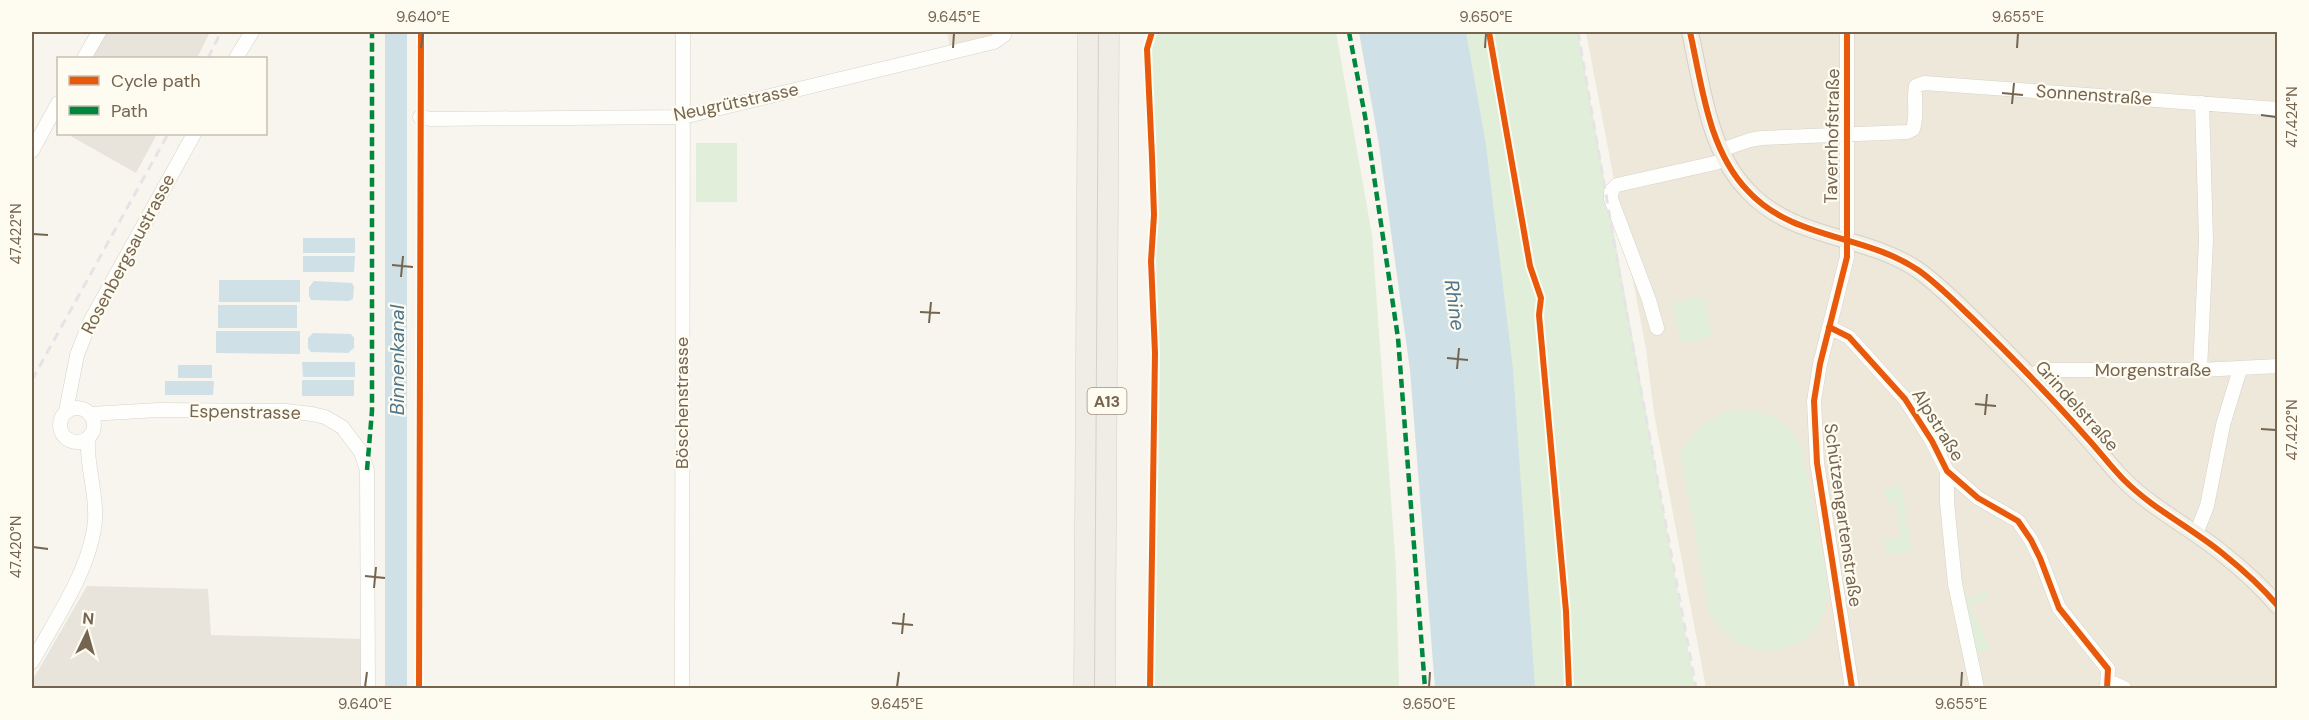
<svg xmlns="http://www.w3.org/2000/svg" width="2309" height="720" viewBox="0 0 2309 720" font-family="'DM Sans',sans-serif">
  <style>
    .residential { fill: #eee8db }
    .industrial { fill: #e8e4dc }
    .green { fill: #e1eeda }
    .water { fill: #d0e0e7 }
    .lines { fill: none; stroke-linecap: round; stroke-linejoin: round }
    .minor-casing { stroke: #d6d2cb; stroke-width: 15 }
    .major-casing { stroke: #d5d0c8; stroke-width: 18 }
    .highway-casing { stroke: #d5d0c8; stroke-width: 21 }
    .minor { stroke: #fefefc; stroke-width: 14 }
    .major { stroke: #f2f0e7; stroke-width: 16 }
    .highway { stroke: #f0ece6; stroke-width: 20 }
    .rail { stroke: #e6e3e6; stroke-width: 3; stroke-dasharray: 9 6; stroke-linecap: butt }
    .quiet { stroke: #00873e; stroke-width: 4.5; stroke-dasharray: 9 4.5; stroke-linecap: butt }
    .cycleway-casing { stroke: #fefbf1; stroke-width: 10 }
    .cycleway { stroke: #e8590c; stroke-width: 6 }
    .ticks { fill: none; stroke: #75644f; stroke-width: 2 }
    .labels { text-anchor: middle; dominant-baseline: central; stroke-width: 4.5; stroke-linejoin: round; paint-order: stroke }
    .shield { fill: #fefbf1; stroke: #9e9180; stroke-width: 1.5 }
    .shield-label { font-size: 16px; font-weight: bold; fill: #75644f }
    .street-label { font-size: 18px; fill: #75644f; stroke: #fefbf1 }
    .water-label { font-size: 20px; font-style: italic; fill: #4d758d; stroke: #fefbf1 }
    .neatline { fill: none; stroke: #75644f; stroke-width: 2 }
    .ticks-label { font-size: 15px; text-anchor: middle; fill: #75644f }
  </style>
  <rect width="100%" height="100%" fill="#f7f5ee"/>
  <path class="residential" d="M947 32H999L997 35 950 48Z
    M1586 32H2277V688H1706L1654 413 1646 349Z"/>
  <path class="industrial" d="M105 32H210L197 58H90Z
    M67 134H157L136 173Z
    M87 586 208 589 211 635 364 639 363 688H32V681Z"/>
  <path class="green" d="M1152 32H1336L1372 235 1396 569 1399 688H1150L1155 353 1151 261 1154 215 1147 49Z
    M1464 32H1578L1695 688H1534Z
    M696 143H737V202H696Z
    M1704 296 1712 336 1681 343 1672 303Z
    M1749 410C1779 417 1784 419 1801 446L1829 589C1826 603 1825 618 1815 629 1798 649 1766 657 1742 645 1729 639 1719 627 1710 617L1680 452 1702 425 1725 411Z
    M1901 485 1912 551 1887 554 1884 540 1901 537 1896 502 1887 503 1884 488Z
    M1986 591 1989 597 1970 605 1990 648 1973 656 1962 601Z"/>
  <path class="water" d="M385 32H407V688H385Z
    M1359 32H1466L1486 145 1513 369 1535 688H1435L1410 370 1379 145Z
    M303 238H355V253H303Z
    M303 256H355L354 272H303Z
    M219 280H300V302H219Z
    M314 281 352 283 354 287 353 299 349 301 311 300 309 296V287Z
    M218 305H297V328H218Z
    M216 331H300V354L216 353Z
    M313 333 351 334 354 338V348L348 353 311 352 308 348V338Z
    M302 362H355V377H303Z
    M178 365H212V378H178Z
    M302 380H354V396H302Z
    M165 381H214L213 395H165Z"/>
  <g class="lines">
    <defs>
      <path id="minor" d="M1847 32V257L1820 364 1814 401 1817 463 1852 688
        M84 58 99 32
        M236 58 252 32
        M420 117 431 119 683 117 994 42 1004 35 1005 32
        M1721 150 1750 140 1761 138 1907 132 1913 129C1918 115 1913 100 1916 86L1924 83 2278 109
        M32 151 58 103
        M1829 327 1849 337 1905 399 1932 441 1947 471 1978 498 2018 521 2031 540 2040 558 2059 608 2108 669 2107 688
        M1657 328 1649 300 1611 199V191L1617 185 1715 163 1725 159
        M2200 370 2206 240 2202 103
        M2030 376 2042 370H2200L2278 366
        M60 425a17 17 0 1 1 34 0a17 17 0 1 1-34 0Z
        M66 411 77 355 90 322 194 134
        M90 414 158 410 286 411 312 414 325 417 342 427 361 452 367 470 368 688
        M1947 471V502L1955 584 1977 688
        M2196 534 2207 506 2223 425 2240 369
        M32 662C55 620 91 569 95 520 97 492 86 466 88 438
        M2108 681 2124 688
        M682 688 683 32"/>
      <path id="major" d="M1690 32C1702 85 1708 150 1748 191 1793 240 1865 234 1918 270 1938 284 1955 302 1972 318 2012 357 2051 397 2088 439 2100 452 2111 467 2124 480 2153 509 2190 527 2222 553 2242 569 2261 586 2278 606"/>
      <path id="highway" d="M1084 688 1088 32
        M1105 688 1109 32"/>
    </defs>
    <use href="#minor" class="minor-casing"/>
    <use href="#major" class="major-casing"/>
    <use href="#highway" class="highway-casing"/>
    <use href="#minor" class="minor"/>
    <use href="#major" class="major"/>
    <use href="#highway" class="highway"/>
    <path class="rail" d="M1578 32 1622 288 1696 688
      M208 58 221 32
      M32 380 168 134"/>
    <path class="quiet" d="M1349 32 1365 116 1398 338 1425 688
      M367 470 372 411V32"/>
    <defs>
      <path id="cycleway" d="M1489 32 1530 266 1541 298 1539 315 1566 611 1569 688
        M1690 32C1702 85 1708 150 1748 191 1793 240 1865 234 1918 270 1938 284 1955 302 1972 318 2012 357 2051 397 2088 439 2100 452 2111 467 2124 480 2153 509 2190 527 2222 553 2242 569 2261 586 2278 606
        M1847 32V257L1820 364 1814 401 1817 463 1852 688
        M1829 327 1849 337 1905 399 1932 441 1947 471 1978 498 2018 521 2031 540 2040 558 2059 608 2108 669 2107 688
        M419 688 421 32
        M1150 688 1155 353 1151 261 1154 215 1152 157 1147 49 1152 32"/>
    </defs>
    <use href="#cycleway" class="cycleway-casing"/>
    <use href="#cycleway" class="cycleway"/>
  </g>
  <path class="ticks" d="M421 48 423 33M953 48 954 33M1485 48 1486 33M2017 48 2018 33M2002 93 2023 95M2012 104 2014 83M2261 115 2276 117M33 234 48 235M392 265 413 267M401 277 403 256M920 312 940 313M929 323 931 302M1447 358 1468 360M1457 369 1459 348M1975 404 1996 406M1985 415 1987 394M2261 429 2276 430M33 547 48 549M365 576 385 578M374 588 376 567M892 623 913 625M902 634 904 613M365 687 367 672M897 687 899 672M1429 687 1430 672M1961 687 1962 672"/>
  <g class="labels">
    <rect class="shield" x="1087.5" y="388" width="39" height="26" rx="4.5"/>
    <g class="shield-label">
      <text x="1107" y="401">A13</text>
    </g>
    <g class="street-label">
      <text transform="translate(2094 95) rotate(4)">Sonnenstraße</text>
      <text transform="translate(736 102) rotate(-12)">Neugrütstrasse</text>
      <text transform="translate(1832 136) rotate(-89)">Tavernhofstraße</text>
      <text transform="translate(128 254) rotate(-62)">Rosenbergsaustrasse</text>
      <text x="2153" y="370">Morgenstraße</text>
      <text transform="translate(682 403) rotate(-90)">Böschenstrasse</text>
      <text transform="translate(2077 406) rotate(48)">Grindelstraße</text>
      <text transform="translate(245 412) rotate(1)">Espenstrasse</text>
      <text transform="translate(1938 425) rotate(58)">Alpstraße</text>
      <text transform="translate(1843 515) rotate(82)">Schützengartenstraße</text>
    </g>
    <g class="water-label">
      <text transform="translate(1455 305) rotate(82)">Rhine</text>
      <text transform="translate(397 360) rotate(-90)">Binnenkanal</text>
    </g>
  </g>
  <rect width="2309" height="720" fill="none" stroke="#fefbf1" stroke-width="66"/>
  <rect x="57" y="57" width="210" height="78" fill="#fefbf1" stroke="#c7bfb0" stroke-width="1.5"/>
  <rect x="69" y="76" width="30" height="9" fill="#e8590c" stroke="#c7bfb0" stroke-width="1.5"/>
  <text x="111" y="87" font-size="18" fill="#75644f">Cycle path</text>
  <rect x="69" y="106" width="30" height="9" fill="#00873e" stroke="#c7bfb0" stroke-width="1.5"/>
  <text x="111" y="117" font-size="18" fill="#75644f">Path</text>
  <g transform="translate(87 633) rotate(5)" stroke="#fefbf1" stroke-width="4.5" paint-order="stroke">
  <path d="M0-4.5L10 22L0 15L-10 22Z" fill="#75644f"/>
  <text y="-9" font-size="16" font-weight="bold" text-anchor="middle" fill="#75644f">N</text>
  </g>
  <rect x="33" y="33" width="2243" height="654" class="neatline"/>
  <g class="ticks-label">
    <text x="423" y="22">9.640°E</text>
    <text x="954" y="22">9.645°E</text>
    <text x="1486" y="22">9.650°E</text>
    <text x="2018" y="22">9.655°E</text>
    <text transform="translate(2292 117) rotate(-90)" y="5">47.424°N</text>
    <text transform="translate(16 234) rotate(-90)" y="5">47.422°N</text>
    <text transform="translate(2292 430) rotate(-90)" y="5">47.422°N</text>
    <text transform="translate(16 547) rotate(-90)" y="5">47.420°N</text>
    <text x="365" y="709">9.640°E</text>
    <text x="897" y="709">9.645°E</text>
    <text x="1429" y="709">9.650°E</text>
    <text x="1961" y="709">9.655°E</text>
  </g>
</svg>
